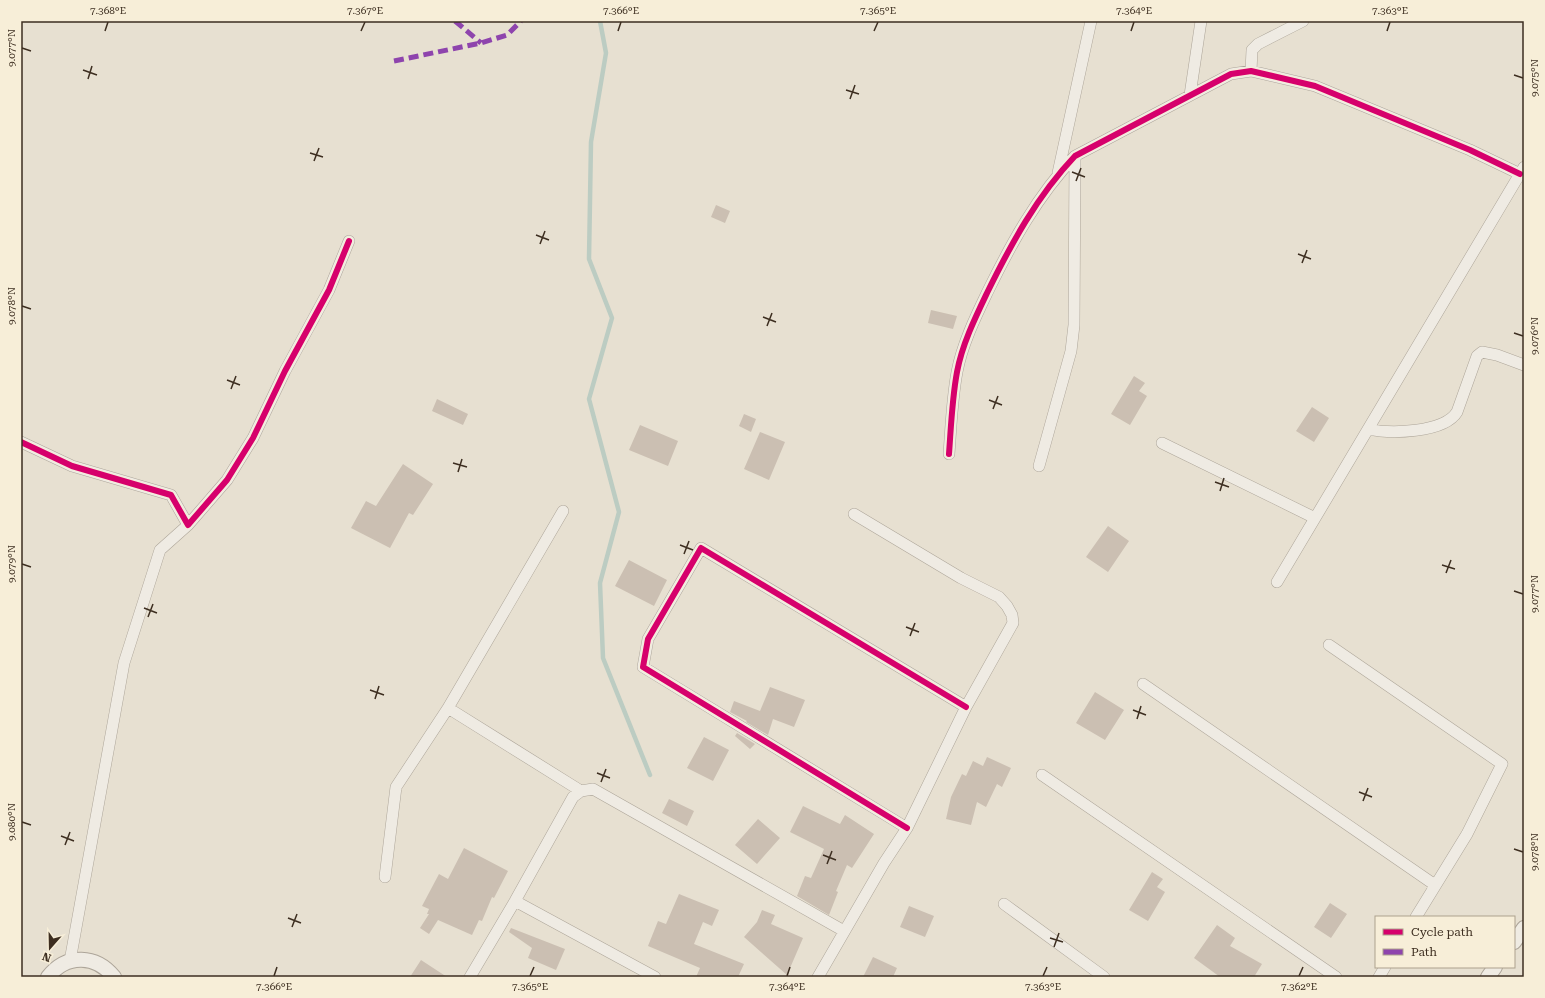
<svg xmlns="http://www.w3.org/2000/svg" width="1545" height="998" viewBox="0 0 1545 998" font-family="'Roboto Serif',serif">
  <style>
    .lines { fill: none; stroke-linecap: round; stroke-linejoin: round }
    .stream { stroke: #bcccc2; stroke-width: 4.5 }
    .building { fill: #cbbfb2 }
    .minor-casing { stroke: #ada599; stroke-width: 12 }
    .tertiary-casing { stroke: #ada599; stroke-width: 16 }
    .minor { stroke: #efebe3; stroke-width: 11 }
    .tertiary { stroke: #efebe3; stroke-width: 14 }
    .quiet { stroke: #8e44ad; stroke-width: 5; stroke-dasharray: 10 5; stroke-linecap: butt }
    .cycleway-casing { stroke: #f7eed8; stroke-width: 8 }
    .cycleway { stroke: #d6006c; stroke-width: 6 }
    .ticks { fill: none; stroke: #3d2e20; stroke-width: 1.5 }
    .neatline { fill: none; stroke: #3d2e20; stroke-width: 1.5 }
    .ticks-label { font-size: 10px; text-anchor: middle; fill: #3d2e20 }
  </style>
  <rect width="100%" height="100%" fill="#e7e0d1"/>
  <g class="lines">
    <path class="stream" d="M600 21 606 53 591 142 589 259 612 318 589 399 619 512 600 583 603 658 650 775"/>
  </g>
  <path class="building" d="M716 205 730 211 725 223 711 217Z
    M931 310 957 316 953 329 928 323Z
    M1134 376 1145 383 1139 391 1147 396 1130 425 1111 414Z
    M437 399 468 414 463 425 432 411Z
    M1312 407 1329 418 1314 442 1296 431Z
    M744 414 756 419 751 432 739 426Z
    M640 425 678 441 668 466 629 450Z
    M760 432 785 442 769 480 744 469Z
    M403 464 433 484 413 515 409 513 390 548 351 528 366 501 376 506Z
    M1108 526 1129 541 1108 572 1086 557Z
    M629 560 667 580 654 606 615 586Z
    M770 687 805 700 794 727 773 719 768 735 746 722 747 721 730 712 734 701 760 711Z
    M1095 692 1124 710 1105 740 1076 723Z
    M737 733 755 744 750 749 735 736Z
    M704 737 729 750 713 781 687 768Z
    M987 757 1011 768 1002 787 997 784 986 807 977 802 971 825 946 819 951 797 962 774 966 776 973 761 983 766Z
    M669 799 694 811 687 826 662 813Z
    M803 806 840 824 845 815 874 834 852 868 847 865 836 891 838 892 829 915 797 896 805 876 811 878 824 849 790 832Z
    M758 819 780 838 757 864 735 845Z
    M464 848 508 871 494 898 492 897 482 921 479 920 472 935 438 920 429 934 420 928 429 914H427L429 909 422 906 439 874 448 879Z
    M1152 872 1163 879 1157 887 1165 892 1148 921 1129 910Z
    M679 894 719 910 712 926 703 922 694 944 744 964 738 977H696L700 968 648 946 658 921 666 924Z
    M1330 903 1347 914 1331 938 1314 927Z
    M909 906 934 916 925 937 900 927Z
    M762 910 775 915 771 924 803 938 787 975 744 937 757 922Z
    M1217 925 1235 938 1230 946 1262 964 1254 977H1220L1194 958Z
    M511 928 565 949 556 970 528 958 532 948 509 932Z
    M873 957 897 968 893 977H863Z
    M421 960 447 977H410Z"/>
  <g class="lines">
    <defs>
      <path id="minor" d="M1251 71 1252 50 1258 44 1303 21
        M1190 95 1201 21
        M1058 173 1091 21
        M1368 429C1390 434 1444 433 1457 412L1477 356 1482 352 1497 355 1524 365
        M21 442 72 466 171 495 188 525 227 480 253 438 285 371 329 290 349 241
        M1162 443 1315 518
        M949 454C951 427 952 399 957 372 962 345 975 318 987 293 1011 244 1037 196 1075 156L1231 74 1251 71 1315 86 1470 150 1520 174
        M1039 466 1071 351 1074 325 1075 156
        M1277 582 1524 167
        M1329 645 1502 764 1467 834 1416 917
        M1143 684 1435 885
        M448 708 581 791
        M1042 775 1336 977
        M907 828 643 667 648 639 701 548 966 707
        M385 877 396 787 448 708 563 511
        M515 901 655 977
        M1004 904 1104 977
        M70 961 124 663 160 550 188 525
        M470 977 515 901 573 797 581 791 593 789 844 931
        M818 977 884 863 907 828 966 707 1013 623 1012 615 1007 606 999 597 961 578 854 514
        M1379 977 1385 967"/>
      <path id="tertiary" d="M1514 942 1524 928
        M48 977C67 953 96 955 114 977
        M1488 977 1495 967"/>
    </defs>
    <use href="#minor" class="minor-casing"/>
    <use href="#tertiary" class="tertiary-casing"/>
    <use href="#minor" class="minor"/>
    <use href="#tertiary" class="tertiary"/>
    <path class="quiet" d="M455 21 481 43
      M394 61 481 43 507 35 521 21"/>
    <defs>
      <path id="cycleway" d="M21 442 72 466 171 495 188 525 227 480 253 438 285 371 329 290 349 241
        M949 454C951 427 952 399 957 372 962 345 975 318 987 293 1011 244 1037 196 1075 156L1231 74 1251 71 1315 86 1470 150 1520 174
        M907 828 643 667 648 639 701 548 966 707"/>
    </defs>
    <use href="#cycleway" class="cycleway-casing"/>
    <use href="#cycleway" class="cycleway"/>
  </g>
  <path class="ticks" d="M105 31 108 22M361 31 365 22M618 31 621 22M874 31 878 22M1131 31 1134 22M1387 31 1390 22M22 48 31 51M83 70 97 75M1514 75 1523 78M88 79 92 66M846 90 859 94M850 99 855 85M310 153 323 157M314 161 319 148M1072 172 1085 177M1076 181 1081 168M536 235 549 240M540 244 545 231M1298 254 1311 259M1302 263 1307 250M22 306 31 309M763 317 776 322M767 326 772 313M1514 333 1523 336M227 380 240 385M231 389 236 376M989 400 1002 405M993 409 998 396M453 463 467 467M458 472 462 459M1215 482 1229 487M1220 491 1224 478M680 545 693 550M684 554 689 541M22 564 31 567M1442 565 1455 569M1446 573 1451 560M1514 591 1523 594M144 608 157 613M148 617 153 604M906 627 919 632M910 636 915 623M370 690 384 695M375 699 379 686M1133 710 1146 715M1137 719 1141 706M597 773 610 778M601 782 606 769M1359 792 1372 797M1363 801 1368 788M22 822 31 825M61 836 74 841M65 845 70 832M1514 849 1523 852M823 855 836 860M827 864 832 851M288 918 301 923M292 927 297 914M1050 938 1063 942M1054 947 1059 933M274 976 277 967M530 976 534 967M787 976 790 967M1043 976 1047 967M1299 976 1303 967"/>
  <rect width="1545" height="998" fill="none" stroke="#f7eed8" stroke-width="44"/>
  <rect x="1375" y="916" width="140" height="52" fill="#f7eed8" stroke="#ada18e"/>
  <rect x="1383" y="929" width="20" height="6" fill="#d6006c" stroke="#ada18e"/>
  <text x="1411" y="936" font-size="12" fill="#3d2e20">Cycle path</text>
  <rect x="1383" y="949" width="20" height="6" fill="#8e44ad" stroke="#ada18e"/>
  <text x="1411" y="956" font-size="12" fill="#3d2e20">Path</text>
  <g transform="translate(50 948) rotate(200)" stroke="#f7eed8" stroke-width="3" paint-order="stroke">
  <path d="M0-3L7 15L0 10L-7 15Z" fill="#3d2e20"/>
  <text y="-6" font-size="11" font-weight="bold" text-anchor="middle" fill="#3d2e20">N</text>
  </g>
  <rect x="22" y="22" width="1501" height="954" class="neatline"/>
  <g class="ticks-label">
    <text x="108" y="14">7.368°E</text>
    <text x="365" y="14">7.367°E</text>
    <text x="621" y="14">7.366°E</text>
    <text x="878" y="14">7.365°E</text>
    <text x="1134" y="14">7.364°E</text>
    <text x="1390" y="14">7.363°E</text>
    <text transform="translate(11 48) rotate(-90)" y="4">9.077°N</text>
    <text transform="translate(1534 78) rotate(-90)" y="4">9.075°N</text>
    <text transform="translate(11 306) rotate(-90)" y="4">9.078°N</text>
    <text transform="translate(1534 336) rotate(-90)" y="4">9.076°N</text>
    <text transform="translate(11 564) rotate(-90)" y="4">9.079°N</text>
    <text transform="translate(1534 594) rotate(-90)" y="4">9.077°N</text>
    <text transform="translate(11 822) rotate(-90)" y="4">9.080°N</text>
    <text transform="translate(1534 852) rotate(-90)" y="4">9.078°N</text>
    <text x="274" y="990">7.366°E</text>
    <text x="530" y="990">7.365°E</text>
    <text x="787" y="990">7.364°E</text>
    <text x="1043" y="990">7.363°E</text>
    <text x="1299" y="990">7.362°E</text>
  </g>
</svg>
